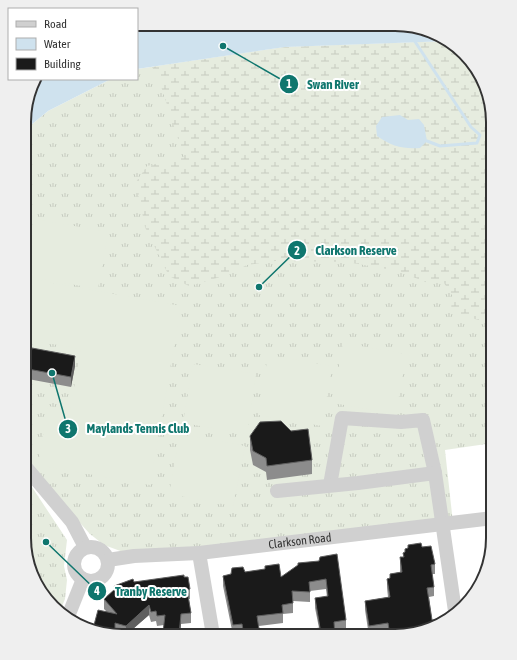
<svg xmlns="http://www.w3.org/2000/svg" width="517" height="660" viewBox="0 0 517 660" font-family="'Asap Condensed',sans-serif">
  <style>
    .grass { fill: url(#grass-tufts) }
    .wetland { fill: url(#wetland-marsh) }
    .pitch { fill: #e6ecdf }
    .water { fill: #cfe2ee }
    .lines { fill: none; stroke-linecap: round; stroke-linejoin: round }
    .stream { stroke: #cfe2ee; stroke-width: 3 }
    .minor { stroke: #d0d0d0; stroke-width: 14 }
    .wall { fill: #8c8c8c }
    .shaded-wall { fill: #5f5f5f }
    .building { fill: #1a1a1a; stroke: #5f5f5f }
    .labels { text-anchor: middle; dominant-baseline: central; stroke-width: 4; stroke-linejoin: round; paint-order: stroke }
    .street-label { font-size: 12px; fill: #333; stroke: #fff }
    .rim { fill: none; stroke: #333; stroke-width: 2 }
    .leader { fill: none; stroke: #0f766e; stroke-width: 1.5 }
    .callout-dot { fill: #0f766e; stroke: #fff; stroke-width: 1.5 }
    .mark-label { font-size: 12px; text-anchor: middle; font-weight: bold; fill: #fff }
    .callout-label { font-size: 13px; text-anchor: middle; font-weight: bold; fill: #0f766e; stroke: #fff; stroke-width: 4; stroke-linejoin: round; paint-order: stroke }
  </style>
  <defs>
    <pattern id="grass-tufts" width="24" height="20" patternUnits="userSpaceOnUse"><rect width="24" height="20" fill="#e6ecdf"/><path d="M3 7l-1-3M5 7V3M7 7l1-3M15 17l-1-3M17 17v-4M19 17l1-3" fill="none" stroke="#c6cbc0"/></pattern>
    <pattern id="wetland-marsh" width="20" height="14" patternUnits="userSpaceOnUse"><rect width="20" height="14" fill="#e6ecdf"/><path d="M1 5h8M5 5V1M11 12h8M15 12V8" fill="none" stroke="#c6cbc0"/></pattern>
  </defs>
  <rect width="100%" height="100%" fill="#fff"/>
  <path class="grass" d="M450 41 483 78 493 122V443L445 450 453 523 134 556 104 545 90 534 24 461 25 130 48 111 111 79H137V69L285 47Z
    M24 475 67 540 64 566 67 580 65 599 60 611 34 582 24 538Z"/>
  <path class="wetland" d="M450 41 483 78 493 122V320L482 321 451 312 452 295 442 280 428 283 398 271 347 262 275 261 247 265 224 276 189 286 169 276 145 227 136 182 147 166 184 157 158 77 152 67 285 47Z"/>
  <path class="pitch" d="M35 219 108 232 98 289 25 276Z
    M25 278 181 306 150 485 38 465 48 406 70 410 81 349 24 339Z
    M343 343 406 354 396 414 333 403Z
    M268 355 332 366 322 426 258 415Z
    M193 364 256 374 247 434 183 423Z
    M180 434 245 446 233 506 169 494Z"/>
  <path class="water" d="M408 25 450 41 285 47 137 69V29Z
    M35 79H111L48 111 25 130V109Z
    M400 115 408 120 419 119 424 125 427 141 420 148C402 149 391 146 377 136L376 126 382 117Z"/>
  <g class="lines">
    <path class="stream" d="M414 40 471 127 480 135 477 143 440 146 427 141"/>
    <g class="minor">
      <path d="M24 465 72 522 85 547"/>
      <path d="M330 485 342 418 401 422 423 420 435 473"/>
      <path d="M277 491 358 483 435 473 455 611"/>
      <circle cx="91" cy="564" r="17"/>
      <path d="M199 553 213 635"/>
      <path id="s1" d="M108 560 134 556 199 553 493 518"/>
      <path d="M67 619 83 579"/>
    </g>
  </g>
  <path class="wall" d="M75 366 71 387 28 379V369Z
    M250 436 312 460V474L267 480 266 472 253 465 250 450Z
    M408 545 422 547 435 564V574H432L434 587V596L429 597 432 620 395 636H389L388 633 369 636 365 610V601L388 597 387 588V579L390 578V574L400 572V557H403V553L405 552V549L408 548Z
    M319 561 346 620V630L335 632 319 628 315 608V598L327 597 326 589 310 591V602L293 601V613L283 614V623L259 626 260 636H243L242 633 233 635 223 586V576L265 569V566L281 577Z
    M184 577 190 589V599H189L191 613V623L181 624 180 635H163L164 625 157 626 156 621 151 622 149 615 126 635 115 633 94 625 106 611 104 609V599L114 590V586L134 582Z"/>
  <path class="shaded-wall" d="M75 356V366L71 387V377Z
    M149 605V615L126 635V626Z
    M181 614V624L180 635H179Z"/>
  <path class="building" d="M32 348 75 356 71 377 28 369Z
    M281 421 291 431 308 429 312 460 267 466 266 458 253 451 250 436 260 422Z
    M421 543 422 547 431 546 435 564 431 565 434 587 427 588 432 620H436L437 626 395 636H390L388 623 369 626 365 601 390 597 387 579 390 578V574L402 572 400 557H404L403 553 405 552V549L408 548V545Z
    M337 554 346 620 334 622 335 636H297L301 631 320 628 315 598 328 596 326 579 309 582 310 592 292 591 293 603 282 605 283 613 257 616 260 636H244L242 624 233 625 223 576 231 574 232 568 243 567 245 572 265 569V566L279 564 281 577 298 565V563L319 561 320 557Z
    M184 575V577H188L190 589 187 590 191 613 181 614 179 635H164L163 632 165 615 157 616 156 611 151 612 149 605 126 626 115 623V635H109L87 627V625H94L98 610 117 614 104 599 115 589 114 586 133 579 134 582Z"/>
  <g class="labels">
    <g class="street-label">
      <text stroke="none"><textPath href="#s1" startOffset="193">Clarkson Road</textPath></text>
    </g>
  </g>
  <path d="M0 0H517V660H0ZM122 31H395A91 91 0 0 1 486 122V538A91 91 0 0 1 395 629H122A91 91 0 0 1 31 538V122A91 91 0 0 1 122 31Z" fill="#efefef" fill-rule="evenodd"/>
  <path class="rim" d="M122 31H395A91 91 0 0 1 486 122V538A91 91 0 0 1 395 629H122A91 91 0 0 1 31 538V122A91 91 0 0 1 122 31Z"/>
  <path class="leader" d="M223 46L289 84M259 287L297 250M52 373L68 429M46 542L97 591"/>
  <g class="callout-dot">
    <circle cx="223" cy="46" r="4"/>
    <circle cx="259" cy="287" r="4"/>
    <circle cx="52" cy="373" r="4"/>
    <circle cx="46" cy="542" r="4"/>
    <circle cx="289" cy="84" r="10"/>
    <circle cx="297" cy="250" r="10"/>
    <circle cx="68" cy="429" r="10"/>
    <circle cx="97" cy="591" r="10"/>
  </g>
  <g class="mark-label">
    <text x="289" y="88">1</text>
    <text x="297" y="255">2</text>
    <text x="68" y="433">3</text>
    <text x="97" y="595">4</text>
  </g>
  <g class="callout-label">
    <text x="333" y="89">Swan River</text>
    <text x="356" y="255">Clarkson Reserve</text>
    <text x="138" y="433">Maylands Tennis Club</text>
    <text x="151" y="596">Tranby Reserve</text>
  </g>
  <rect x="8" y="8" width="130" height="72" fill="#ffffff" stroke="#adadad"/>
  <rect x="16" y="21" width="20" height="6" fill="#d0d0d0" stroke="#adadad"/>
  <text x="44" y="28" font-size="12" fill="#333333">Road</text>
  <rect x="16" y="38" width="20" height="12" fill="#cfe2ee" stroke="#adadad"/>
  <text x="44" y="48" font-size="12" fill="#333333">Water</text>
  <rect x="16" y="58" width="20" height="12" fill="#1a1a1a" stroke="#adadad"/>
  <text x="44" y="68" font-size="12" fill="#333333">Building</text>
</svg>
